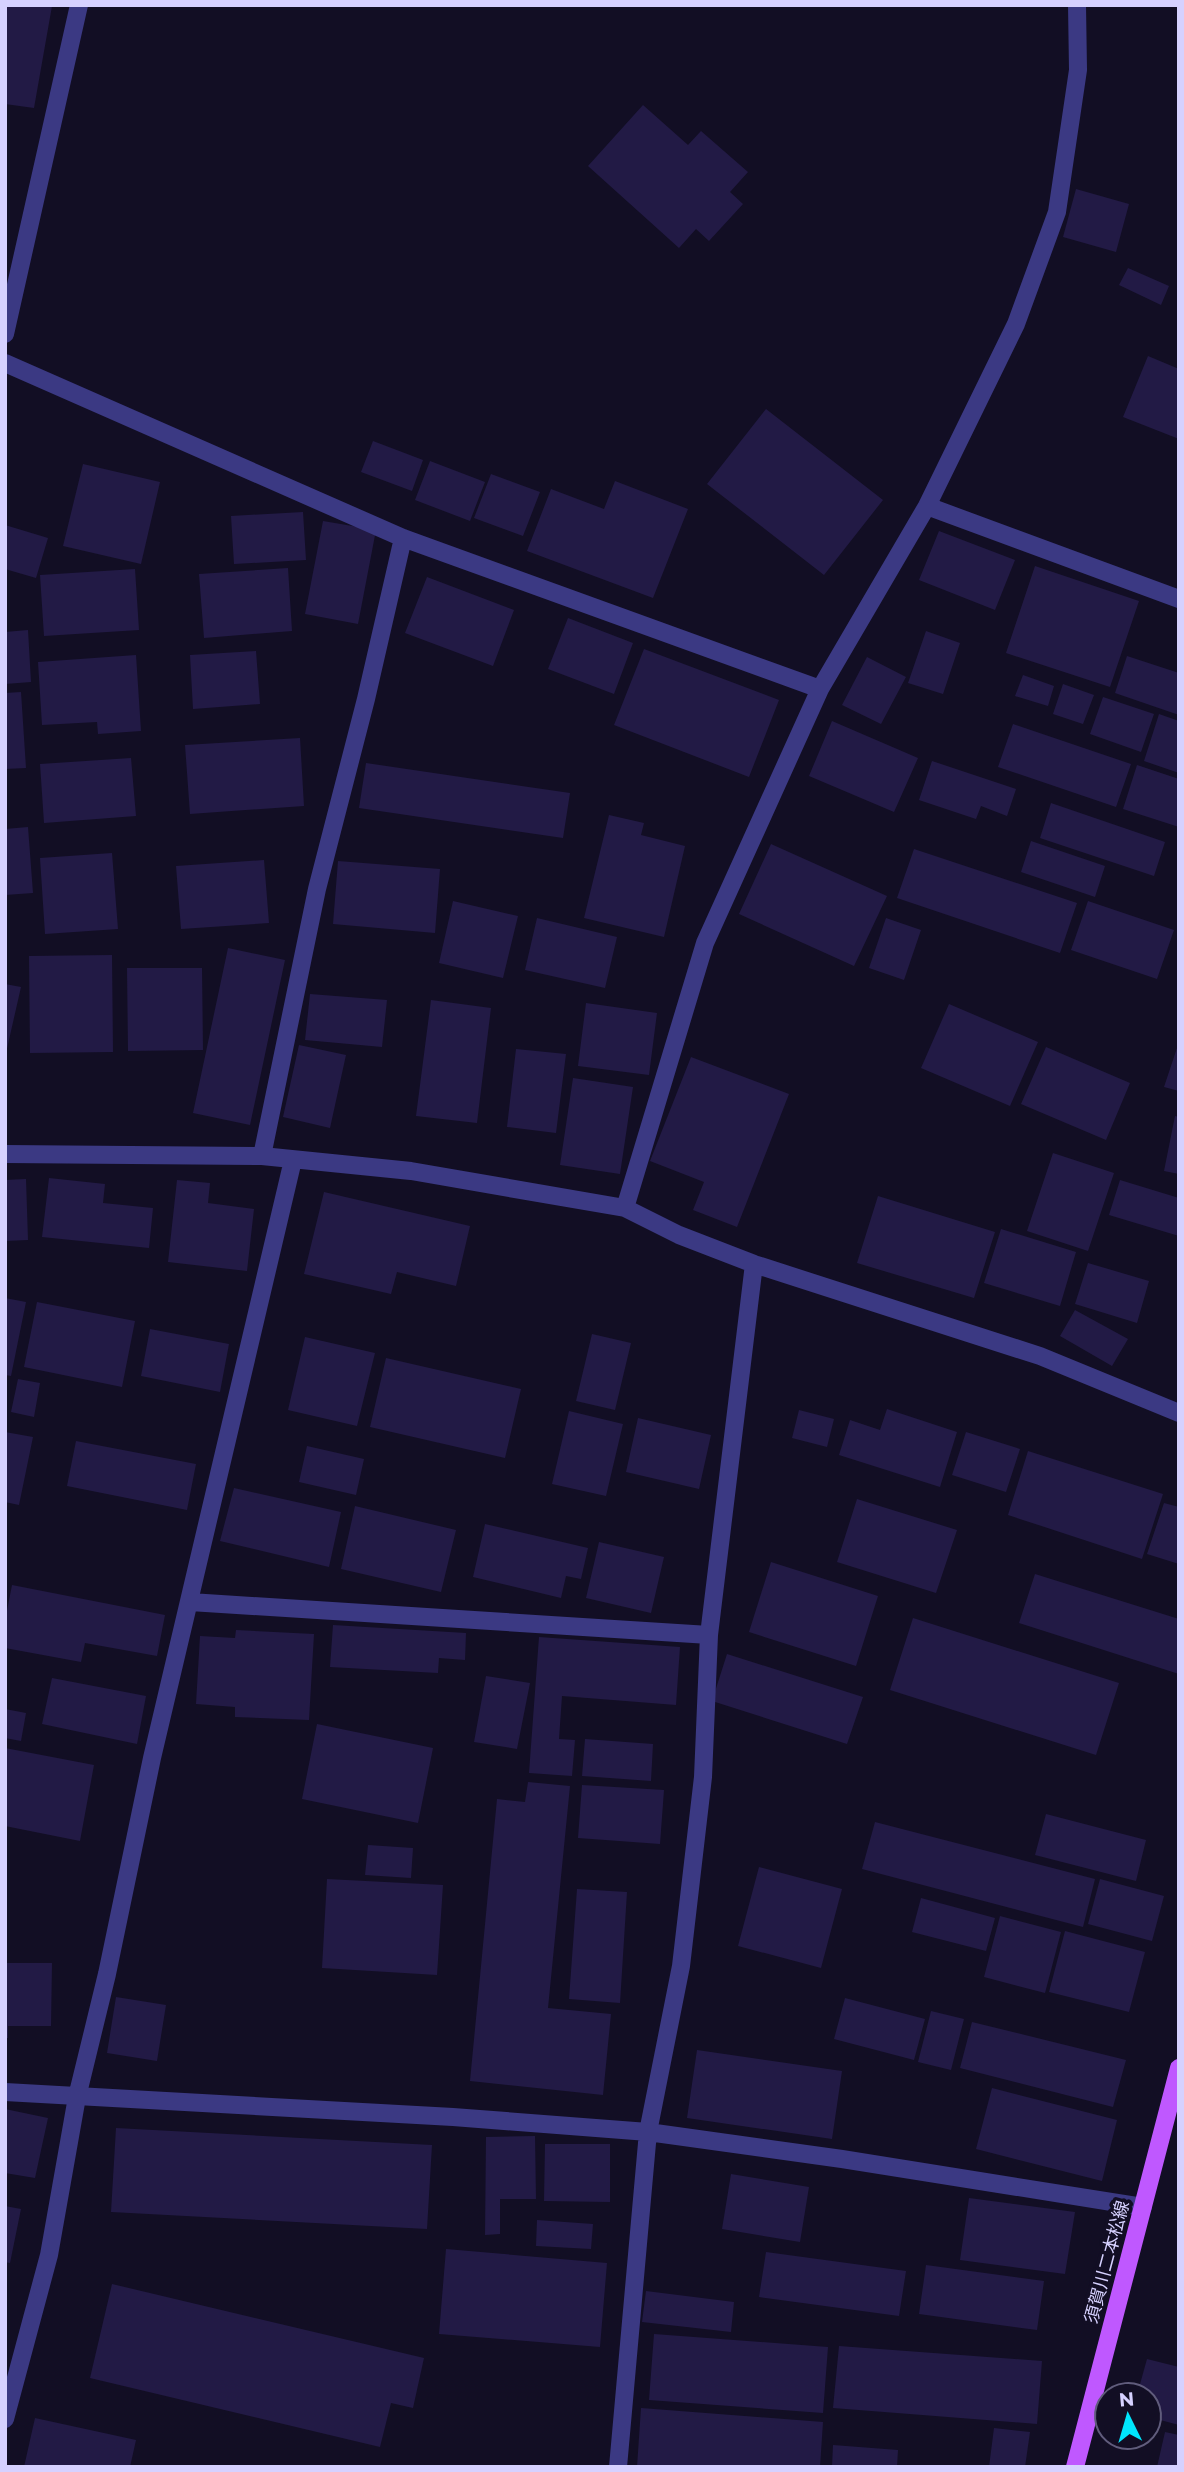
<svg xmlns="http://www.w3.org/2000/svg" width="1184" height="2472" viewBox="0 0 1184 2472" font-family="Montserrat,'Noto Sans JP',sans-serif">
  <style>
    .building { fill: #221a45 }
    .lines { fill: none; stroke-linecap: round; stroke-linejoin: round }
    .minor { stroke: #3b3983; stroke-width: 18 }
    .major { stroke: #bf58ff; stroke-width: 18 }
    .labels { text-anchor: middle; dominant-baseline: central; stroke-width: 7; stroke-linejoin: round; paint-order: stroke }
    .street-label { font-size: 18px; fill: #d6d1ff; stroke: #120e24 }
  </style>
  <rect width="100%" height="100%" fill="#120e24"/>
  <path class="building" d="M5 5 52 6 34 108 5 104Z
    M643 105 688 145 701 131 748 172 730 192 743 204 709 241 696 229 679 248 588 166Z
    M1076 189 1129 204 1116 252 1063 237Z
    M1128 268 1169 286 1161 305 1119 285Z
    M1148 356 1179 369V439L1123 417Z
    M766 409 883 500 824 575 707 484Z
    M373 441 423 460 412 491 361 472Z
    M430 461 485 482 470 521 415 500Z
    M83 464 160 482 141 564 63 546Z
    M491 474 540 492 523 536 474 518Z
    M615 481 688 509 653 598 527 551 551 489 604 509Z
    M303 512 306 560 234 564 231 516Z
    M323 521 376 530 358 624 305 614Z
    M5 525 48 538 36 578 5 569Z
    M939 531 1015 560 995 610 919 580Z
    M1035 566 1139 601 1110 687 1006 653Z
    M288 568 292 631 204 638 199 574Z
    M135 569 139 630 44 636 40 575Z
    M427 577 514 610 493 666 405 633Z
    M568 618 633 643 614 694 548 669Z
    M28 630 31 682 5 684V632Z
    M926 631 960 643 943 694 908 683Z
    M644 649 779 700 749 777 614 725Z
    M256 651 260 704 193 709 190 655Z
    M136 655 141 731 98 734 97 722 42 725 38 662Z
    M1127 656 1179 673V715L1115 693Z
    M867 657 906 677 881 724 842 705Z
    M1023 675 1054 686 1048 706 1015 696Z
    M1063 684 1094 695 1083 724 1053 714Z
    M21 692 26 768 5 769V693Z
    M1103 697 1154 714 1141 752 1090 734Z
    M1159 714 1179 721V773L1144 761Z
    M832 721 918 758 894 812 809 776Z
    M1013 724 1131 764 1116 807 998 767Z
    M300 738 304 806 190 814 185 745Z
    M131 758 136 816 44 823 40 764Z
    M932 761 1016 789 1007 816 981 806 976 819 919 800Z
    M366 763 570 793 563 838 359 808Z
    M1137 765 1179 779V827L1123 809Z
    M1051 803 1165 842 1154 876 1040 838Z
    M609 815 644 823 641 835 685 846 664 937 584 918Z
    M28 827 33 893 5 895V829Z
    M1031 841 1105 866 1095 897 1021 872Z
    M771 844 887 896 854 966 739 914Z
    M914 849 1077 903 1060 953 897 898Z
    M112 853 118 929 45 934 40 858Z
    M264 860 269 923 181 929 176 866Z
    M338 861 440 869 435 933 333 924Z
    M453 901 518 916 503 978 439 963Z
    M1088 901 1174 930 1157 979 1071 950Z
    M537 918 617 937 605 988 525 970Z
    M886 918 921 930 904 980 869 968Z
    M228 948 285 960 250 1125 193 1113Z
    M112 955 113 1052 30 1053 29 956Z
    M127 968H202L203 1050 128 1051Z
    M5 984 21 987 6 1053H5Z
    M310 994 387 1000 382 1047 305 1040Z
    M431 1000 491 1008 477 1123 416 1116Z
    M586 1003 657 1013 649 1075 578 1066Z
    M949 1004 1038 1042 1010 1106 921 1068Z
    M299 1045 346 1055 330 1128 283 1117Z
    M1178 1045H1179V1091L1164 1087Z
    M1046 1047 1130 1083 1106 1140 1021 1104Z
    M516 1049 566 1054 556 1133 507 1127Z
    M691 1057 789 1094 737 1227 693 1210 704 1182 650 1161Z
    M573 1078 633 1087 620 1174 560 1165Z
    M1175 1116 1179 1117V1174L1164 1171Z
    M1053 1153 1114 1173 1088 1251 1027 1231Z
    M49 1178 105 1184 103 1203 153 1208 149 1248 42 1237Z
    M26 1179 28 1240 5 1241V1180Z
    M177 1180 210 1183 208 1203 254 1209 247 1271 168 1262Z
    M1120 1180 1179 1198V1236L1109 1215Z
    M324 1192 470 1226 456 1286 397 1272 391 1294 304 1274Z
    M878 1196 995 1232 974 1298 857 1263Z
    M1001 1229 1076 1252 1060 1306 984 1283Z
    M1088 1263 1149 1281 1137 1323 1075 1304Z
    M5 1298 26 1302 11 1376 5 1375Z
    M37 1302 135 1321 122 1387 24 1367Z
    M1075 1310 1128 1339 1112 1366 1060 1336Z
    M150 1329 229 1344 220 1392 141 1376Z
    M592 1334 631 1343 615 1410 576 1401Z
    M305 1337 375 1353 357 1426 288 1410Z
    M386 1358 521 1389 505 1458 370 1427Z
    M18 1379 40 1383 34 1417 11 1412Z
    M887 1409 957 1432 940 1487 839 1455 850 1420 880 1430Z
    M799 1410 834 1419 827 1447 792 1438Z
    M569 1411 623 1424 606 1496 552 1484Z
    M638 1418 711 1435 699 1489 626 1472Z
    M5 1432 33 1437 19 1505 5 1502Z
    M966 1432 1020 1449 1006 1492 952 1475Z
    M76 1441 196 1464 187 1510 67 1486Z
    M307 1446 364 1459 356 1495 299 1482Z
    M1028 1451 1163 1494 1142 1559 1008 1515Z
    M234 1488 341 1512 329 1567 220 1541Z
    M857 1499 957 1530 936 1593 837 1562Z
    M1164 1503 1179 1507V1564L1147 1554Z
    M355 1506 456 1530 441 1592 341 1569Z
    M485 1524 588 1548 581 1579 566 1576 561 1598 473 1577Z
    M599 1542 664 1557 651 1613 586 1598Z
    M771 1562 878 1596 856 1666 749 1632Z
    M1035 1574 1179 1619V1674L1019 1623Z
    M12 1585 165 1615 157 1656 85 1643 81 1662 5 1648V1621Z
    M913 1618 1119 1683 1096 1755 890 1690Z
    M333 1625 466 1633 465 1660 439 1658 438 1673 330 1667Z
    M236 1630 314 1634 309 1720 235 1717V1707L196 1704 200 1636 235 1638Z
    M539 1637 680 1647 676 1705 562 1696 559 1739 575 1740 572 1776 529 1773Z
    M727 1654 863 1697 847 1744 712 1701Z
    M486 1676 530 1683 517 1749 474 1742Z
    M52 1678 146 1696 137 1744 42 1724Z
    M5 1709 26 1713 21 1741 5 1738Z
    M317 1724 433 1748 418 1823 302 1799Z
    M585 1739 653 1744 651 1781 582 1776Z
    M5 1748 94 1765 80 1841 5 1826Z
    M528 1782 570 1786 548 2008 611 2014 603 2095 470 2081 497 1799 525 1802Z
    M582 1785 664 1790 660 1844 578 1838Z
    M1046 1814 1146 1840 1136 1881 1035 1855Z
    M875 1822 1095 1879 1083 1927 862 1869Z
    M368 1845 413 1848 411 1878 365 1875Z
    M759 1867 842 1889 821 1968 738 1946Z
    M327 1879 443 1885 437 1975 322 1968Z
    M1100 1879 1164 1896 1152 1941 1088 1924Z
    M577 1889 627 1892 620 2003 569 1999Z
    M921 1898 995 1918 986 1951 912 1932Z
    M1000 1916 1061 1932 1045 1993 984 1977Z
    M1065 1931 1145 1952 1129 2012 1049 1992Z
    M5 1963H52L51 2026H8V2038H5Z
    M116 1997 166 2005 157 2061 107 2053Z
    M845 1998 925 2019 914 2060 834 2039Z
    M931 2011 964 2019 951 2070 918 2062Z
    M972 2022 1126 2060 1113 2107 960 2068Z
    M697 2050 842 2071 832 2139 687 2118Z
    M992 2088 1117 2120 1102 2181 976 2149Z
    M5 2109 48 2118 35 2178 5 2173Z
    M116 2128 432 2145 427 2229 111 2212Z
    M535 2136 536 2199H500V2234L485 2235 486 2137Z
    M545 2144H610V2202L544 2201Z
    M731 2174 809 2187 800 2242 722 2229Z
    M969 2198 1075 2212 1065 2274 960 2260Z
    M5 2206 21 2209 10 2263 5 2262Z
    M537 2220 593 2224 591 2249 536 2246Z
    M446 2249 607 2263 600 2347 439 2334Z
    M766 2252 906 2271 899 2316 759 2297Z
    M926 2265 1044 2281 1037 2330 919 2314Z
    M112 2284 424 2358 413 2408 391 2403 380 2447 90 2378Z
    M646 2291 734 2302 731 2332 642 2322Z
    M654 2334 828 2347 823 2413 649 2400Z
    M839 2346 1042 2361 1037 2424 833 2408Z
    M1147 2359 1179 2367V2425L1149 2417V2395H1137Z
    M641 2408 823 2422 820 2467H637Z
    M35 2418 136 2440 130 2467H24Z
    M994 2428 1030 2432 1025 2467H989Z
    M1165 2432 1179 2435V2467H1157Z
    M833 2445 898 2450 897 2467H832Z"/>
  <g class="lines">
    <path class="minor" d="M5 334 79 5
      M5 363 403 538 820 689
      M927 506 1179 599
      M5 1154 262 1156 411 1171 625 1208 679 1235 754 1264 1040 1356 1179 1413
      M262 1156 317 889 366 699 403 538
      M625 1208 705 943 820 689 927 506 1016 324 1057 212 1078 70 1077 5
      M190 1602 709 1635
      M5 2092 453 2117 648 2132 842 2159 1143 2207
      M5 2419 49 2255 77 2097 107 1974 152 1758 293 1160
      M618 2467 648 2132 681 1966 703 1777 709 1635 754 1264"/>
    <path class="major" d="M1075 2467 1179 2068"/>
  </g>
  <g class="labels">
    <g class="street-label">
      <text transform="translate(1107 2262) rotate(-75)">須賀川二本松線</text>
    </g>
  </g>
  <rect width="1184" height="2472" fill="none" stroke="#d6d1ff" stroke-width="14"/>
  <g transform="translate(1128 2416) rotate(355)"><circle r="33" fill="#120e24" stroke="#605c7c" stroke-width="2"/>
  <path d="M0-5L12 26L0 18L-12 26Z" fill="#00e6fc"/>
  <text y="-10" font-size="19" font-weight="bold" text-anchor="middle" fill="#d6d1ff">N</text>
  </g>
</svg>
